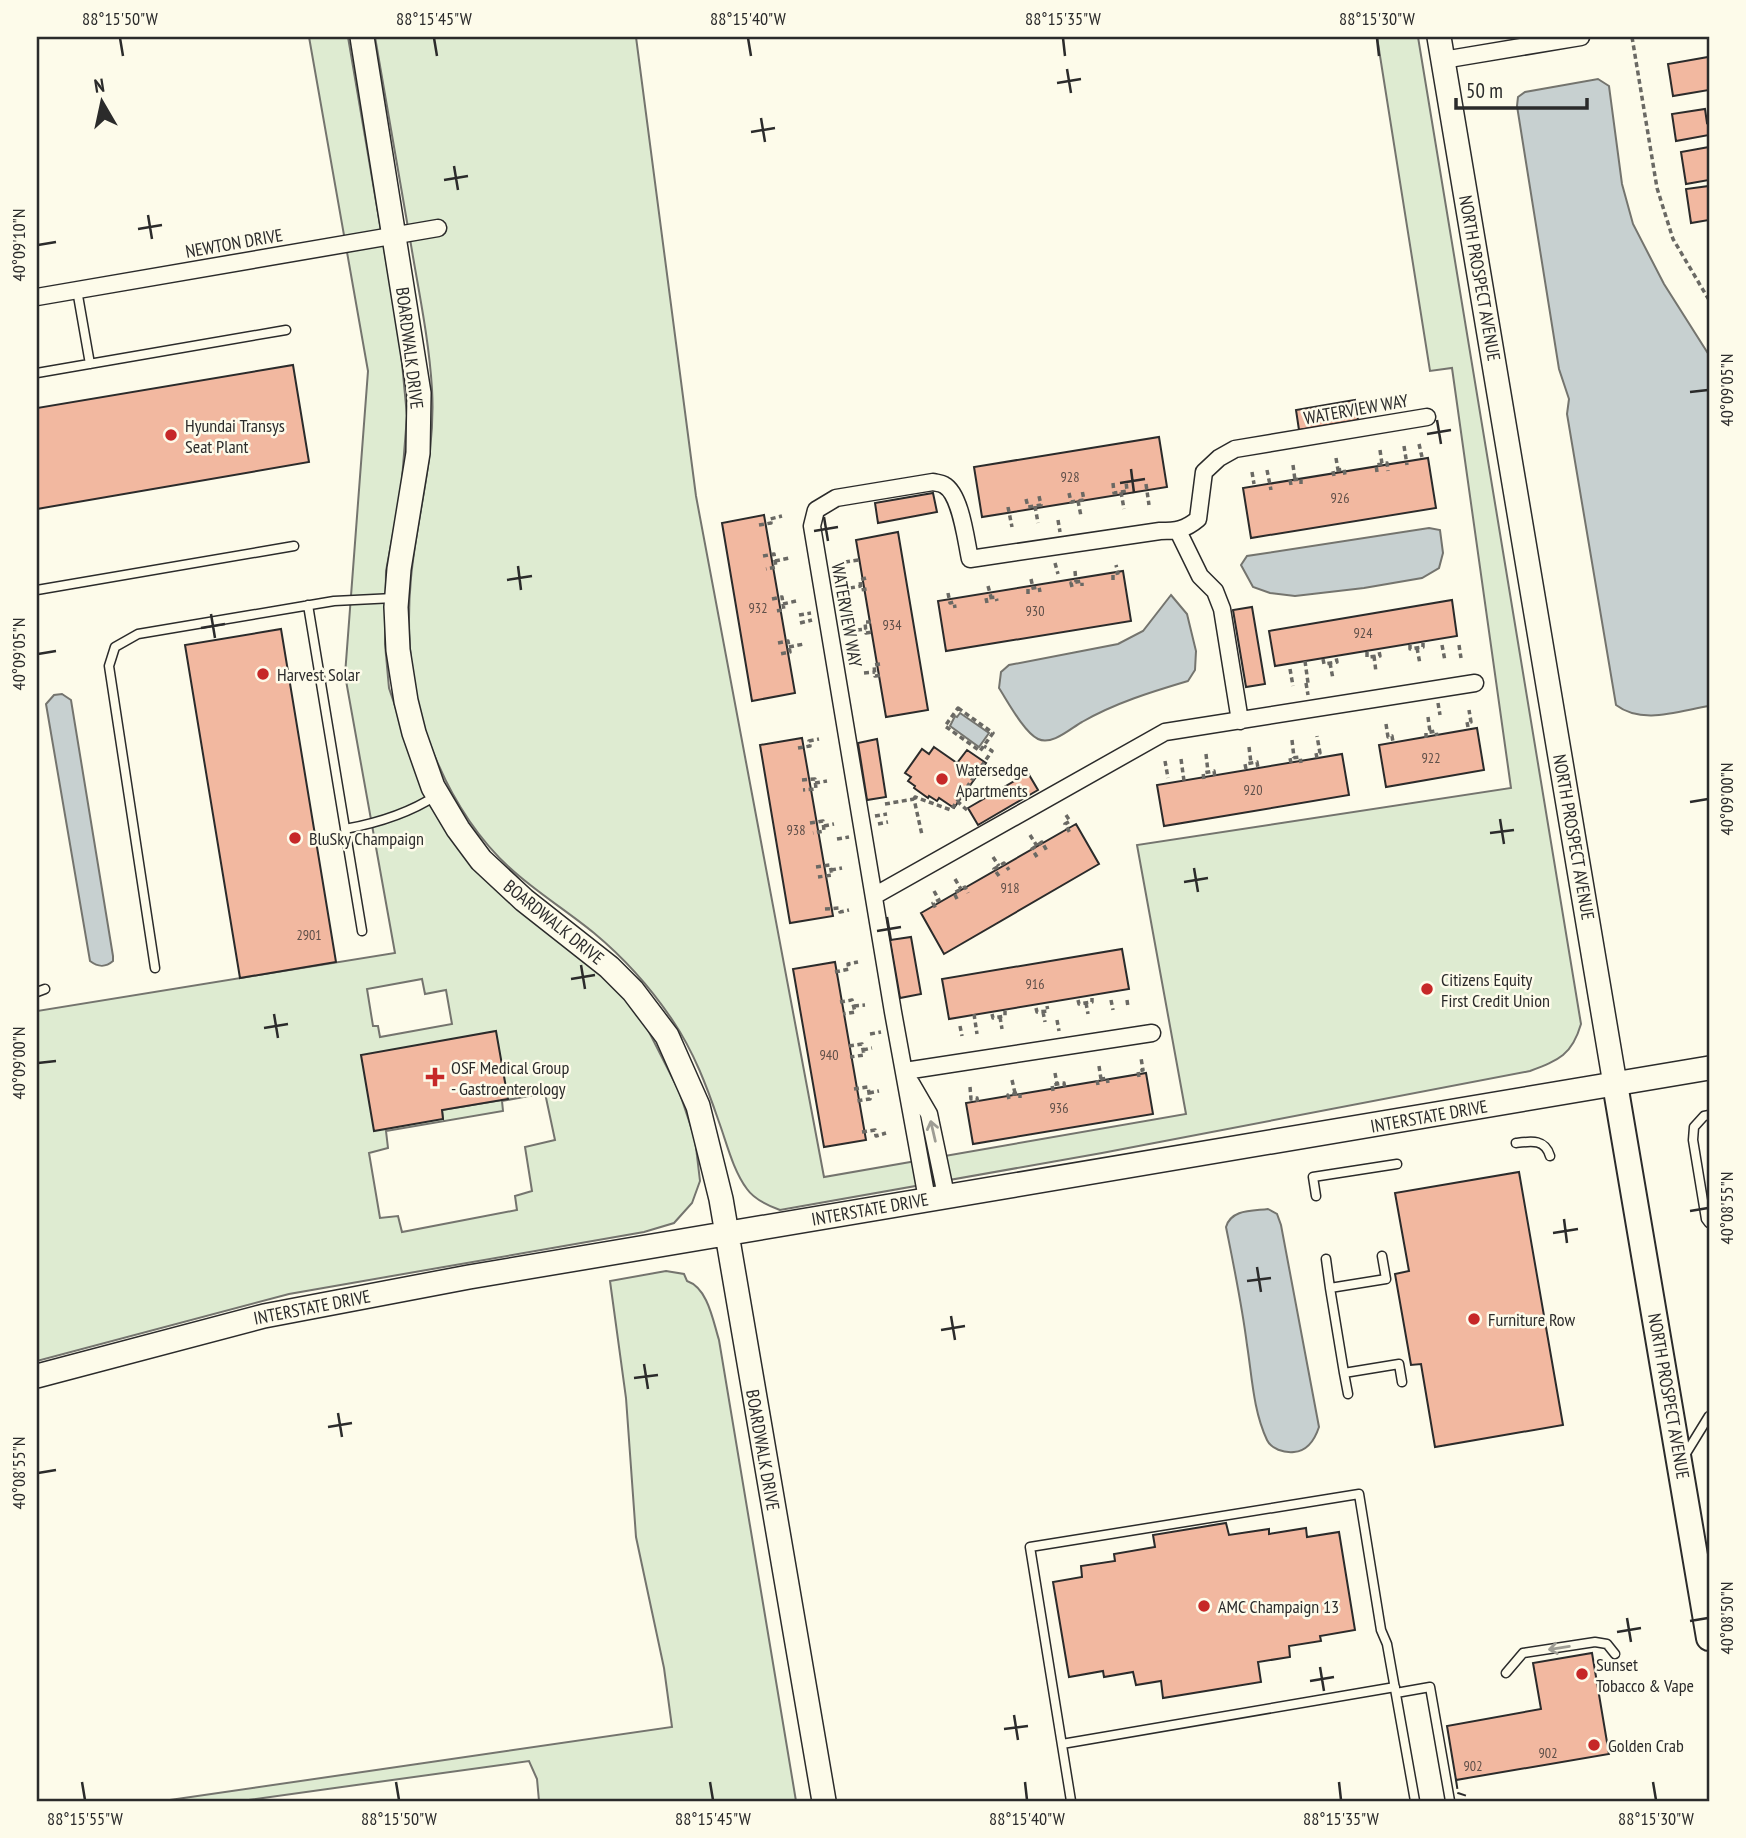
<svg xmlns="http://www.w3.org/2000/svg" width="1746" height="1838" viewBox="0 0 1746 1838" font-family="'PT Sans Narrow',sans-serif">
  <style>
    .grass { fill: #deebd1; stroke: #74746e; stroke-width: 2; fill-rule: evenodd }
    .water { fill: #c7d0d0; stroke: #74746e; stroke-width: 2 }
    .building { fill: #f2b8a0; stroke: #2b2b2b; stroke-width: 2 }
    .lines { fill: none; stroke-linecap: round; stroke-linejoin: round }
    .lane-casing { stroke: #2b2b2b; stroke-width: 11 }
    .street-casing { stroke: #2b2b2b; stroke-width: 19 }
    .secondary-casing { stroke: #2b2b2b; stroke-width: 26 }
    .primary-casing { stroke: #2b2b2b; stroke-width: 28 }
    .path { stroke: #6a6964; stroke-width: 3.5; stroke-dasharray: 5 3.5; stroke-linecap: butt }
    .lane { stroke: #fdfbea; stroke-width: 8 }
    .street { stroke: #fdfbea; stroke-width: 16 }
    .secondary { stroke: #fdfbea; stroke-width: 23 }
    .primary { stroke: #fdfbea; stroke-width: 24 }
    .fence { stroke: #2b2b2b; stroke-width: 2; stroke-dasharray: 9 3.5; stroke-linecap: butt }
    .oneway { stroke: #9e9d94 }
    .ticks { fill: none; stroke: #2b2b2b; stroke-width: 2.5 }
    .poi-dot { fill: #c62828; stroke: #fdfbea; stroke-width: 2.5 }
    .labels { text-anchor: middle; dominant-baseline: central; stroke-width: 5; stroke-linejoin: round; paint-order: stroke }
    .number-label { font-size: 14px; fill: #5d4e48 }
    .street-label { font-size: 18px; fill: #2b2b2b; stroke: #fdfbea }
    .poi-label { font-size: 18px; fill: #2b2b2b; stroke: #fdfbea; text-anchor: start }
    .neatline { fill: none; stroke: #2b2b2b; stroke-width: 2.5 }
    .ticks-label { font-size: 18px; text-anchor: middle; fill: #2b2b2b }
  </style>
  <rect width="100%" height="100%" fill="#fdfbea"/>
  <path class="grass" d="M309 37H348L400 342 407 416 401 492 386 571 385 644 389 688 425 794 578 953 616 988 643 1020 679 1091 695 1139 700 1181 692 1203 674 1223 644 1232 289 1294 37 1361V1011L395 953 345 675 368 371ZM422 979 425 994 446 990 452 1024 380 1037 378 1026H373L367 989ZM361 1055 508 1099 442 1110 443 1119ZM545 1093 555 1140 525 1147 532 1191 515 1196 517 1210 402 1232 398 1216 380 1218 369 1153 388 1148 386 1131 503 1111 502 1101Z
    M375 37H636L696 496 824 1177 1186 1114 1137 845 1511 788 1452 368 1430 371 1377 37H1418L1581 1024C1572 1055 1559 1060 1530 1071L1102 1153 780 1210C769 1206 754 1199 747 1189 733 1170 727 1144 719 1122 707 1087 694 1052 673 1021 651 988 624 958 594 933 566 910 536 892 510 868 480 841 455 803 439 766 412 708 405 641 411 578 417 513 436 456 432 389 429 340 419 293 411 245 399 176 387 106 375 37Z
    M666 1271 684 1274 687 1281C708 1288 713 1321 719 1340L796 1801H539L537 1779 529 1761 241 1801H163L672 1727 664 1668 636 1537 626 1398 610 1281Z"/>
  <path class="water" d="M1598 79 1609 86 1622 184 1633 224 1664 284 1709 355V706C1679 711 1642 725 1616 705L1567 414 1569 399 1559 369 1517 106 1518 97 1525 92Z
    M1429 528 1440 530 1443 553 1439 568 1422 578 1364 588 1295 596 1270 593 1253 587 1241 565 1247 556Z
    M1171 595 1187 614 1196 651 1195 670 1188 681C1151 692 1115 703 1082 722 1071 728 1052 746 1038 739 1024 732 1008 702 999 688L1001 672 1009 665 1118 644 1143 631Z
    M62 694 71 700 113 956V961C105 968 98 967 90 961L46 704 54 695Z
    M960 713 989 733 979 747 950 726 955 716 957 717Z
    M1268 1209 1277 1214 1281 1225 1319 1427C1315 1439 1308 1451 1294 1452 1284 1453 1271 1449 1267 1440 1253 1410 1252 1376 1247 1345 1242 1305 1234 1267 1226 1227 1231 1209 1253 1211 1268 1209Z"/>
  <path class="building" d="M1708 57 1709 90 1673 96 1668 64Z
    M1705 109 1707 123 1709 122V135L1676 141 1672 114Z
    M1709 147V180L1686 184 1681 152Z
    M1709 186V220L1691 223 1686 189Z
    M293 365 309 462 37 509V408Z
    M1355 400 1358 420 1299 430 1296 410Z
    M1159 437 1167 487 982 517 974 467Z
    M1428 458 1436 508 1251 538 1243 488Z
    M933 493 937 512 878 523 875 503Z
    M764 515 795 693 752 701 722 523Z
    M898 532 928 710 886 717 856 540Z
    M1123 571 1131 621 946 651 938 601Z
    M1452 600 1457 636 1275 666 1269 631Z
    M1252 607 1265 684 1246 687 1233 610Z
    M281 629 336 962 240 978 185 645Z
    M1477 728 1484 770 1386 787 1379 745Z
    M802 738 833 916 790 923 760 745Z
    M877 739 886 797 867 800 858 743Z
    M934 747 957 763 967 750 986 763 954 808 939 798 937 801 929 796 928 798 914 788 915 786 908 781 911 777 905 773 922 749 929 754Z
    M1342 754 1349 795 1164 826 1157 785Z
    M1028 773 1038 790 978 825 968 808Z
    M1076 824 1099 864 944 954 921 913Z
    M911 937 921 994 900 998 890 940Z
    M1122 949 1129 989 949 1019 942 979Z
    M835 962 866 1140 824 1147 793 969Z
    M496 1031 508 1099 442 1110 443 1119 374 1131 361 1055Z
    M1146 1073 1153 1114 973 1144 966 1103Z
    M1519 1172 1563 1425 1435 1447 1421 1364 1411 1365 1395 1274 1409 1271 1395 1193Z
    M1226 1523 1229 1535 1269 1529V1534L1306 1528 1307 1537 1339 1532 1355 1630 1320 1636 1321 1641 1289 1646 1290 1657 1258 1662 1261 1682 1163 1698 1161 1681 1136 1685 1133 1672 1104 1677 1103 1671 1069 1677 1053 1582 1082 1577 1081 1566 1115 1561 1114 1554 1155 1547 1153 1535Z
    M1592 1653 1609 1754 1456 1780 1447 1726 1541 1709 1533 1663Z"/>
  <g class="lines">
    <defs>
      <path id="lane" d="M77 290 90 364
        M37 373 286 330
        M37 590 294 546
        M308 605 362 931
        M345 829C378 823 408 814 437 795
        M155 968 109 666 115 647 138 634 334 601 394 598
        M37 992 45 989
        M1709 1115 1704 1116 1694 1127 1693 1140 1706 1219 1709 1223
        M1516 1143C1532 1141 1545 1139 1550 1156
        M1316 1196 1313 1177 1397 1164
        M1326 1259 1330 1288 1386 1279 1382 1256
        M1330 1288 1344 1373
        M1348 1394 1344 1373 1399 1364 1402 1382
        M1685 1455 1709 1416
        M1506 1673 1523 1653 1595 1642 1607 1644 1615 1654
        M1396 1693 1430 1687 1450 1801
        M1062 1744 1395 1687
        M1071 1801 1030 1547 1359 1494 1381 1630 1387 1644 1415 1801"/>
      <path id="street" d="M1443 60 1581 37
        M37 297 438 228
        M1178 531 1200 576 1215 591 1222 609 1240 721
        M874 896 1165 732 1475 683
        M905 1071 1152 1033
        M911 1083 929 1114 946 1195
        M927 1199 893 1012 812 526 816 510 836 498 933 482C937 483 941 483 944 485 961 494 966 541 970 559L1160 531C1176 531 1185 530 1198 519L1204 472 1219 458 1235 449 1427 417"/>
      <path id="secondary" d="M362 37 419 393 418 453 399 569 396 607 398 650 406 701 414 733 433 787 458 829 481 860 524 900 609 967 633 991 667 1036 698 1106 721 1199 824 1801
        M1439 37 1615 1084
        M37 1376 264 1316 469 1277 1709 1068"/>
      <path id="primary" d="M1615 1084 1709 1638"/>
    </defs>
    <use href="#lane" class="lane-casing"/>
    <use href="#street" class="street-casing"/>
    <use href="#secondary" class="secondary-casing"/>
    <use href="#primary" class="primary-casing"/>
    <path class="path" d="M1632 37 1657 188 1673 239 1709 300
      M1707 121H1709
      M1419 444 1422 457
      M1404 446 1407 465
      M1380 450 1382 464
      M1336 458 1338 470
      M1293 465 1295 480
      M1267 470 1271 490
      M1252 472 1254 484
      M1377 472 1376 465 1387 463 1388 471
      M1334 476 1333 471 1344 469 1345 475
      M1113 483 1114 493 1127 491 1126 481
      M1146 484 1149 505
      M1291 485 1290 480 1301 479V484
      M1121 492 1124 509
      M1069 493 1071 502 1084 500 1082 490
      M1026 499 1028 507 1041 505 1039 496
      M1078 501 1081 516
      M1035 506 1038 523
      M1008 507 1012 527
      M1058 520 1060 532
      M759 525 771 523 770 519 782 516
      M763 556 774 554 776 567 766 569
      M775 561 789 558
      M845 562 859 560
      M1055 563 1058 574
      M1075 571 1076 582
      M866 578 860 580 861 590 867 589
      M1031 579 1033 588
      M1113 580V574L1118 573 1116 565
      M988 586 991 597
      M1072 587 1071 583 1082 581V586
      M850 588 861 586
      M948 593 950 603 954 602 955 608
      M1028 594V589L1039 587 1040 592
      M772 599 782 597 784 610 775 611
      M987 603 986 598 996 597 997 601
      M783 604 796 601
      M799 615 811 613
      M844 617 854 615
      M871 622H865L866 633 873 632
      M800 623 812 620
      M857 630 866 629
      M778 643 788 641 790 652 780 654
      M1410 645V649L1423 647V643
      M1442 645 1445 661
      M1459 645 1461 658
      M789 647 804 644
      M1417 648 1420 664
      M1367 652V657L1380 656 1379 651
      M1374 656 1376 672
      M1323 659 1324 664 1337 662 1336 657
      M1305 661 1308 683
      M1330 663 1333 679
      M880 664 874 665 875 676 883 675
      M1290 669 1293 686
      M864 673 875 672
      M1306 683 1308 695
      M1438 703 1440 715
      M958 708 993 733 980 751 945 726Z
      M1428 717 1430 732
      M1386 724 1388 737 1392 736 1393 742
      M1468 727 1467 722H1471L1469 710
      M1426 738V733L1436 731 1437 736
      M1292 740 1294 758
      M1249 747 1251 763
      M798 748 810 746 809 741 819 739
      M1206 754 1208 772
      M1317 758 1316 753H1320L1317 736
      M1181 759 1184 781
      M1165 761 1168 778
      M1291 763 1290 758 1300 757 1301 763
      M1246 769 1245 764 1257 762 1258 768
      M1204 779 1203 773 1214 771 1215 777
      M802 780 815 779 816 789 803 790
      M815 783 827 781
      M914 799 915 797 951 810 992 751 984 746
      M957 801 967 810
      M885 804 914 799 922 835
      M1066 815 1070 821 1065 824 1070 833
      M875 816 887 814
      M810 823 823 821 824 831 813 833
      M878 824 888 822
      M824 826 834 824
      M1030 835 1037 846
      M837 839 849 837
      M993 857 999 866
      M1037 857 1032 849 1042 842 1047 851
      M816 867 830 865 832 875 818 877
      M831 870 842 868
      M999 876 994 869 1004 863 1009 870
      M955 879 961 889
      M934 891 939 900 933 903 936 909
      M957 899 954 893 965 887 968 893
      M825 909 839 908 840 912 849 910
      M835 972 849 969 848 964 858 962
      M1078 1000 1079 1004 1092 1002V998
      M1111 1000 1113 1010
      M1127 1000 1128 1007
      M840 1002 852 1000 855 1012 843 1014
      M1086 1003 1088 1014
      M854 1006 865 1005
      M1036 1008 1037 1012 1048 1011 1047 1006
      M1043 1012 1045 1022
      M974 1014 977 1034
      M992 1014 993 1018 1005 1016V1011
      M1000 1017 1002 1029
      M1057 1020 1059 1031
      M960 1026 962 1036
      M870 1034 881 1032
      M849 1046 862 1044 864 1055 850 1057
      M863 1050 872 1048
      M1099 1066 1101 1079
      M1055 1073 1057 1084
      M1139 1077 1138 1071 1143 1070 1141 1058
      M1012 1080 1015 1093
      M1098 1085 1097 1080 1107 1078 1108 1083
      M970 1087 971 1099 977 1098 978 1105
      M854 1089 868 1087 870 1099 856 1101
      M1053 1091 1052 1085 1064 1083 1065 1090
      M869 1093 879 1091
      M1009 1099 1008 1095 1020 1093V1098
      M862 1132 875 1130 876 1136 886 1133"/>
    <use href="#lane" class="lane"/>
    <use href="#street" class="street"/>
    <use href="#secondary" class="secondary"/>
    <use href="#primary" class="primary"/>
    <path class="fence" d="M1456 1780 1458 1793 1467 1796"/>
  </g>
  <defs><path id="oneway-shaft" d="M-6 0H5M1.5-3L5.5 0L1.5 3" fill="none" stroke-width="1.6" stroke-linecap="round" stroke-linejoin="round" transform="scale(1.75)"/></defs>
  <g class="oneway">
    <use href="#oneway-shaft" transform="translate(933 1131) rotate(-103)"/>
    <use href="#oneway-shaft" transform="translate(1559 1648) rotate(171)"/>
  </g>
  <path class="ticks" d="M120 38 123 56M434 38 437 56M748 38 751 56M1063 38 1065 56M1377 38 1379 56M1067 69 1071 93M1057 83 1081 79M761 118 765 142M751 132 775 128M454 166 458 190M444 180 468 176M148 215 152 239M138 229 162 225M38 245 56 242M1690 392 1708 390M1437 420 1441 444M1427 434 1451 430M1131 469 1134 493M1120 483 1145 479M824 517 828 541M814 531 838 527M518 566 521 590M507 580 532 576M211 614 215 638M201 628 225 624M38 654 56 651M1690 802 1708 799M1500 819 1504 844M1490 833 1514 830M1194 868 1198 892M1184 882 1208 878M887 917 891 941M877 931 901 927M581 965 585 989M571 979 595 975M274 1014 278 1038M264 1028 288 1024M38 1063 56 1061M1690 1211 1708 1208M1564 1219 1567 1243M1553 1233 1578 1229M1257 1267 1261 1292M1247 1281 1271 1278M951 1316 955 1340M941 1330 965 1326M644 1364 648 1389M634 1378 658 1375M338 1413 342 1437M328 1427 352 1423M38 1473 56 1470M1627 1618 1631 1642M1690 1621 1708 1618M1617 1632 1641 1628M1320 1667 1324 1691M1310 1681 1334 1677M1014 1715 1018 1740M1004 1729 1028 1726M82 1782 85 1800M396 1782 399 1800M710 1782 713 1800M1025 1782 1027 1800M1339 1782 1341 1800M1653 1782 1656 1800"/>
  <g class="poi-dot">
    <circle cx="171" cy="435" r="7"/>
    <circle cx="263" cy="674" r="7"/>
    <circle cx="942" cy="779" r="7"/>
    <circle cx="295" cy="838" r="7"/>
    <circle cx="1427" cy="989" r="7"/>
    <path d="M431.5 1066.5h7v7h7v7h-7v7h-7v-7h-7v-7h7z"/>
    <circle cx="1474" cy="1319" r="7"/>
    <circle cx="1204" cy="1606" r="7"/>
    <circle cx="1582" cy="1674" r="7"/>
    <circle cx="1594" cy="1745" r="7"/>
  </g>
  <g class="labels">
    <g class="number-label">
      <text x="1070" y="477">928</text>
      <text x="1340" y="498">926</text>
      <text x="758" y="608">932</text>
      <text x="1035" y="611">930</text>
      <text x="892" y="625">934</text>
      <text x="1363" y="633">924</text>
      <text x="1431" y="758">922</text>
      <text x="1253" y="790">920</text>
      <text x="796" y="830">938</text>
      <text x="1010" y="888">918</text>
      <text x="309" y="935">2901</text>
      <text x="1035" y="984">916</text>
      <text x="829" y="1055">940</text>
      <text x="1059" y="1108">936</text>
      <text x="1548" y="1753">902</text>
      <text x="1473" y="1766">902</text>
    </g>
    <g class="street-label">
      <text transform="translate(234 243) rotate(-10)">NEWTON DRIVE</text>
      <text transform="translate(1480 278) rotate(80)">NORTH PROSPECT AVENUE</text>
      <text transform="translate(410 348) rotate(83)">BOARDWALK DRIVE</text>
      <text transform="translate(1356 409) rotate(-10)">WATERVIEW WAY</text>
      <text transform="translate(847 615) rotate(80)">WATERVIEW WAY</text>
      <text transform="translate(1574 837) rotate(80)">NORTH PROSPECT AVENUE</text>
      <text transform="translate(554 922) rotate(39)">BOARDWALK DRIVE</text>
      <text transform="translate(1429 1116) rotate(-10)">INTERSTATE DRIVE</text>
      <text transform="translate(870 1209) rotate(-10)">INTERSTATE DRIVE</text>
      <text transform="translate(312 1307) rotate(-11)">INTERSTATE DRIVE</text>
      <text transform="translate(1669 1396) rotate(80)">NORTH PROSPECT AVENUE</text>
      <text transform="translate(763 1450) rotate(80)">BOARDWALK DRIVE</text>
    </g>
    <g class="poi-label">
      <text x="185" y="425">Hyundai Transys<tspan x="185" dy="21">Seat Plant</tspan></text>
      <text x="277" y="674">Harvest Solar</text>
      <text x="956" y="769">Watersedge<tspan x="956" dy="21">Apartments</tspan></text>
      <text x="309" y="838">BluSky Champaign</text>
      <text x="1441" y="979">Citizens Equity<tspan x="1441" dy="21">First Credit Union</tspan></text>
      <text x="451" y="1067">OSF Medical Group<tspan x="451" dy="21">- Gastroenterology</tspan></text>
      <text x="1488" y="1319">Furniture Row</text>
      <text x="1218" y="1606">AMC Champaign 13</text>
      <text x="1596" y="1664">Sunset<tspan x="1596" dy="21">Tobacco &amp; Vape</tspan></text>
      <text x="1608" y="1745">Golden Crab</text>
    </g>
  </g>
  <rect width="1746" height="1838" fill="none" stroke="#fdfbea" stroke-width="77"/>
  <g transform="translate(102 102) rotate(351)" stroke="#fdfbea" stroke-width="5" paint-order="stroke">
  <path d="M0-5L12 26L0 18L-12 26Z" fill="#2b2b2b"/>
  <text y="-10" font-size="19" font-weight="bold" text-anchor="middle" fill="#2b2b2b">N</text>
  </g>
  <path d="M1456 98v10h131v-10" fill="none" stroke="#2b2b2b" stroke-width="3.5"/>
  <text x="1466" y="98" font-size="21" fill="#2b2b2b" stroke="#fdfbea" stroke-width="5" paint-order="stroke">50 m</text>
  <rect x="38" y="38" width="1670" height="1762" class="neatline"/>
  <g class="ticks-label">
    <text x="120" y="25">88°15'50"W</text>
    <text x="434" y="25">88°15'45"W</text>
    <text x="748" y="25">88°15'40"W</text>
    <text x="1063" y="25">88°15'35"W</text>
    <text x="1377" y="25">88°15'30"W</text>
    <text transform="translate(19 245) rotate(-90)" y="6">40°09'10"N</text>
    <text transform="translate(1727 390) rotate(-90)" y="6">40°09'05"N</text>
    <text transform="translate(19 654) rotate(-90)" y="6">40°09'05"N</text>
    <text transform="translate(1727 799) rotate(-90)" y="6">40°09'00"N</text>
    <text transform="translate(19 1063) rotate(-90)" y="6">40°09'00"N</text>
    <text transform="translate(1727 1208) rotate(-90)" y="6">40°08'55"N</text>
    <text transform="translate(19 1473) rotate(-90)" y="6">40°08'55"N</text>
    <text transform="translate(1727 1618) rotate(-90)" y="6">40°08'50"N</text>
    <text x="85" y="1825">88°15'55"W</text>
    <text x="399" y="1825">88°15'50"W</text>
    <text x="713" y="1825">88°15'45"W</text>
    <text x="1027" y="1825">88°15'40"W</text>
    <text x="1341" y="1825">88°15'35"W</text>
    <text x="1656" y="1825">88°15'30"W</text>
  </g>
</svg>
